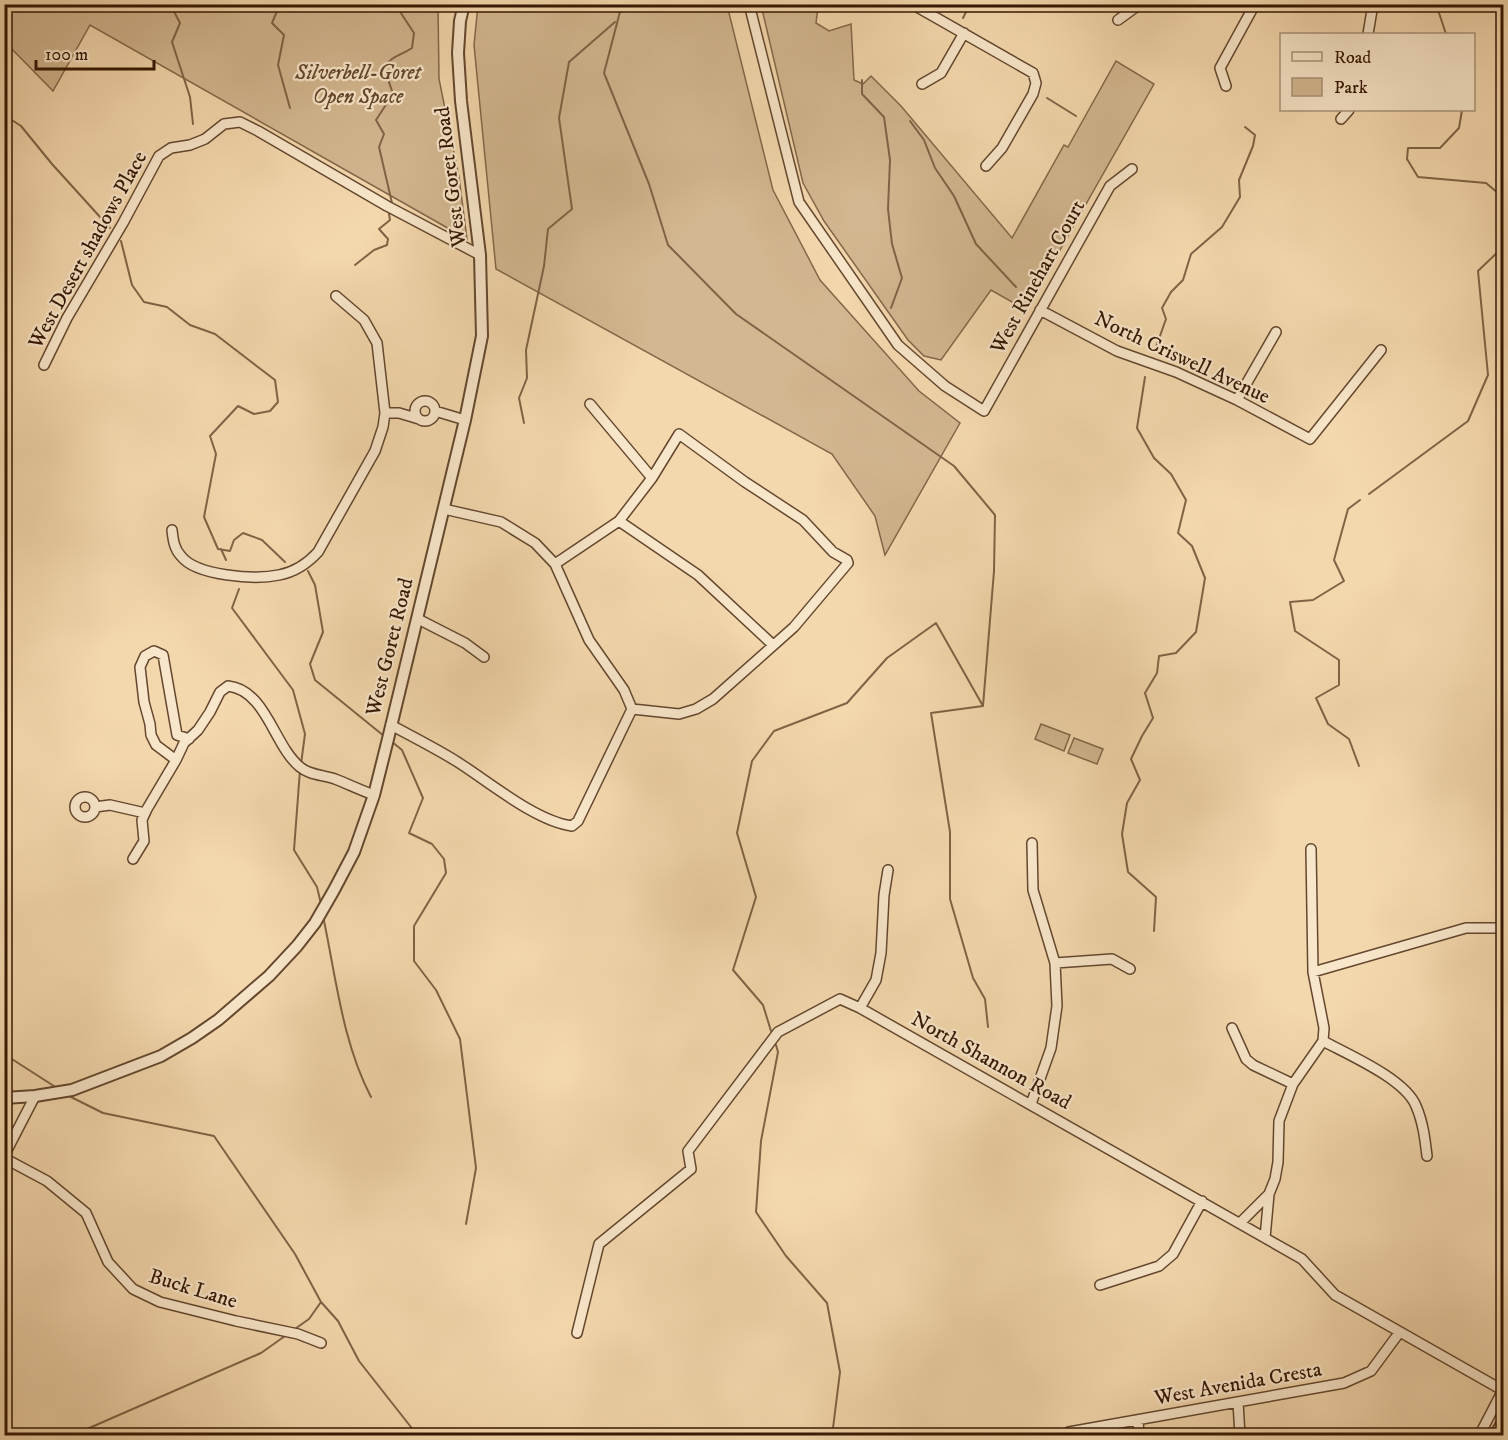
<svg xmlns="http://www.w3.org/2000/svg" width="1508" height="1440" viewBox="0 0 1508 1440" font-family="'IM FELL DW Pica',serif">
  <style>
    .green { fill: #d3b790; stroke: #84674a; stroke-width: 1.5 }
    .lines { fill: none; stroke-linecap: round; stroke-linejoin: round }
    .stream { stroke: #806346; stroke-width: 2 }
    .minor-casing { stroke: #64472e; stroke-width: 12 }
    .tertiary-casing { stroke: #64472e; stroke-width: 14 }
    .minor { stroke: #f8e6ca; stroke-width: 9 }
    .tertiary { stroke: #f8e6ca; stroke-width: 10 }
    .labels { text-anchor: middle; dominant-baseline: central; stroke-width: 4.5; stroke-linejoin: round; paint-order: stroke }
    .park-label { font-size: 21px; font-style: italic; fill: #64472d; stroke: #f8e6ca }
    .street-label { font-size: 21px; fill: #341703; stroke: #f8e6ca }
  </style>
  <rect width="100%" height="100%" fill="#f4d8ad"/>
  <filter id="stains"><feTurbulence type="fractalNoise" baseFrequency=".00333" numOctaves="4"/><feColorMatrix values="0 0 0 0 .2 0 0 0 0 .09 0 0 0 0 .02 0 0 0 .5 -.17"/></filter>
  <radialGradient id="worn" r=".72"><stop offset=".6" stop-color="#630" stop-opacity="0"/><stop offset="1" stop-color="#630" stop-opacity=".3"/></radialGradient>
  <path class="green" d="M5 4 438 5 439 79 459 177 467 239 90 25 53 91 5 42Z
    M478 5H727L773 190 820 280 919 391 960 423 885 555 875 516 832 454 496 269 474 45Z
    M761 5H812L818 7 816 23 829 31 851 24 854 80 863 84 871 76 901 106 1012 238 1064 145 1068 147 1116 61 1154 84 1026 310 991 290 941 360 924 356 908 340 824 221 803 183Z
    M1041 724 1070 735 1064 751 1035 739Z
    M1074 738 1103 749 1097 764 1068 753Z"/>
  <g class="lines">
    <path class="stream" d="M170 4 180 23 172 42 190 97 193 124
      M280 4 272 23 284 35 278 65 290 108
      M622 4 604 73 649 184 668 245 736 314 954 466 995 515 994 571 983 706 936 623 887 658 847 703 774 731 752 761 737 833 756 897 733 970 763 1005 771 1031
      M1436 4 1446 34
      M963 18 970 4
      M862 80V94L884 117 890 160 888 209 892 244 902 278 891 308
      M1047 98 1076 116
      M1462 110 1459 128 1440 148H1408L1407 159 1418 177 1486 183 1504 198
      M4 115 21 126 52 164 110 228
      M910 121 924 140 935 168 954 196 976 244 1016 287
      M392 203 379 147 384 134 376 120 393 94 384 67C393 55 400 56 412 48L414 33 395 4
      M121 241 132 285 144 302 167 307 190 325 215 334 275 380 278 402 270 411 254 414 238 406 210 436 216 454 204 517 218 549 230 551 234 540 243 533 262 540 285 562
      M355 265 374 250 387 245 388 239 379 229 390 220 389 214
      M1155 350 1166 319 1162 308 1171 292 1183 280 1191 254 1222 227 1240 197 1239 180 1253 146 1255 135 1245 127
      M1145 377 1137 428 1154 458 1171 474 1186 500 1178 533 1192 546 1205 578 1196 632 1176 653 1159 656 1157 673 1145 693 1153 718 1142 736 1131 759 1140 780 1127 803 1122 834 1128 872 1156 897 1154 931
      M524 423 519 398 527 378 526 350 544 266 548 229 572 209 559 118 569 62 615 22
      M1369 494 1468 421 1488 375 1478 271 1504 246
      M221 549 226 560
      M308 571 315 585 323 632 310 664 315 680 384 736
      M239 589 232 608 293 690 305 734 301 764
      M983 706 931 713 950 832V899L973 978 985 999 988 1027
      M391 741 402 750 423 798 409 833 432 844 444 859 446 873 414 926V961L436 990 460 1039 476 1168 466 1224
      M1359 766 1349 739 1328 724 1316 698 1339 685V660L1295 631 1290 602 1313 600 1344 581 1334 560 1348 509 1360 500
      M300 770 294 850 317 887 321 904
      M323 916C336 977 342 1041 371 1097
      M776 1045 778 1052 761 1141 756 1212 786 1256 827 1303 840 1372 832 1436
      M4 1054 57 1088
      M67 1095 103 1113 214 1136 295 1254 321 1302 309 1319 292 1331
      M321 1302 338 1321 359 1361 418 1436
      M71 1436 261 1353 285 1336"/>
    <defs>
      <path id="minor" d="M749 4 799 202 898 345 945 386 984 411 1110 186 1132 169
        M917 4 919 8 1033 73 1036 83 1033 94 1002 148 986 166
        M1118 20 1140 4
        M1368 34 1373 4
        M922 84 941 73 964 33
        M1226 86 1220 68 1255 4
        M1341 119 1349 110
        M1040 310 1117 351 1176 372 1237 400 1310 439 1381 350
        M44 365 67 318 123 223 159 156 171 148 190 145 205 139 224 124 240 122 258 131 387 206 480 255
        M1237 400 1276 332
        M415 411a10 10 0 1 1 20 0a10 10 0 1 1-20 0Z
        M590 404 652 478
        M435 411 465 420
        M385 413H399L419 419
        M619 521 698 575 773 645
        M172 530C173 539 174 549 181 556 196 576 255 580 279 575 295 572 307 564 318 552L375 451 383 427 385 413 377 343 364 320 336 296
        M555 564 619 521 652 478 679 434 745 482 803 520 833 552 847 560 848 563 794 627 713 699 696 709 679 714 632 709
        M418 619 465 643 484 657
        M391 725C413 737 435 748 456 761 488 781 535 821 572 826L578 821 632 709 624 690 589 640 555 564 535 543 501 522 444 509
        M176 760 156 745 151 735 150 724 144 702 140 667 145 656 154 651 163 655 177 735 189 739
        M75 807a10 10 0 1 1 20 0a10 10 0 1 1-20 0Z
        M95 807 110 805 145 813
        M133 859 144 841 142 820 147 809 176 760 184 743 198 730 210 712 220 692 228 686C266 690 274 746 300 767 309 775 323 775 335 779 348 784 360 790 374 795
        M1055 963 1112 959 1130 969
        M1313 972 1466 928H1504
        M860 1008 876 980 881 953 884 895 888 870
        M1232 1028 1246 1059 1253 1065 1293 1084
        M1323 1041C1349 1055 1405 1079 1416 1106 1423 1122 1425 1139 1427 1156
        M1031 1104 1051 1048 1057 1006 1055 963 1033 890 1032 843
        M4 1156 35 1096
        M4 1158 47 1181 86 1213 108 1262 133 1289 160 1302 236 1321 298 1334 321 1343
        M1240 1223 1269 1194 1275 1179 1278 1162 1279 1121 1293 1084 1323 1041 1324 1028 1313 972 1311 849
        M1265 1238 1269 1194
        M1100 1285 1159 1266 1173 1254 1202 1201
        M577 1333 599 1244 691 1169 688 1151 778 1032 840 999 860 1008 1295 1255 1302 1259 1335 1295 1504 1391
        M1238 1402 1240 1436
        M1138 1420 1139 1436
        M1063 1436 1069 1432 1344 1383 1371 1371 1399 1333
        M1479 1436 1503 1390"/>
      <path id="tertiary" d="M4 1098 35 1096 72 1090 161 1056 192 1038 218 1020 269 976 297 946 315 923 334 890 354 852 374 795 388 739 465 420 482 336 480 255 461 101 458 53 460 21 464 4
        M1495 1436 1504 1420"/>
    </defs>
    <use href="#minor" class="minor-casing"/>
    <use href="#tertiary" class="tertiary-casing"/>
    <use href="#minor" class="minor"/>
    <use href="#tertiary" class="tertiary"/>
  </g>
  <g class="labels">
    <g class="park-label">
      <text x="358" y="73">Silverbell-Goret<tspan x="358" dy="24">Open Space</tspan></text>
    </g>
    <g class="street-label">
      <text transform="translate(451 177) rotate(-97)">West Goret Road</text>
      <text transform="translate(88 250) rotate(-61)">West Desert shadows Place</text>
      <text transform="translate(1038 277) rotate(-61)">West Rinehart Court</text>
      <text transform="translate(1182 358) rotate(25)">North Criswell Avenue</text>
      <text transform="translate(390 647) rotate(-76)">West Goret Road</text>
      <text transform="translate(991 1061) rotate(29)">North Shannon Road</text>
      <text transform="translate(193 1289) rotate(17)">Buck Lane</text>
      <text transform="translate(1238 1384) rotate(-10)">West Avenida Cresta</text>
    </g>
  </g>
  <rect width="1508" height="1440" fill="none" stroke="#f4d8ad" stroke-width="24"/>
  <rect x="6" y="6" width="1496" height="1428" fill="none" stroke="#341703" stroke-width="3"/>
  <rect x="12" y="12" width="1484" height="1416" fill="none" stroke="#341703" stroke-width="1.5"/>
  <rect x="1280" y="33" width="195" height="78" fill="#f8e6ca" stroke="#aa937a" stroke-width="1.5"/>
  <rect x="1292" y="52" width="30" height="9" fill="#f8e6ca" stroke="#aa937a" stroke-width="1.5"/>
  <text x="1334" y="63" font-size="18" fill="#341703">Road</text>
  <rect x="1292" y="78" width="30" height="18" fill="#d3b790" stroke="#aa937a" stroke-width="1.5"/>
  <text x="1334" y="93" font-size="18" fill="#341703">Park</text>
  <path d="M36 60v9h118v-9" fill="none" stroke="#341703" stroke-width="3"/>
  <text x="45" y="60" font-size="18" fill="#341703" stroke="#f8e6ca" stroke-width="4.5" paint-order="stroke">100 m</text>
  <rect width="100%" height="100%" filter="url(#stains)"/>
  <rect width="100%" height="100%" fill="url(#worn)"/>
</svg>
